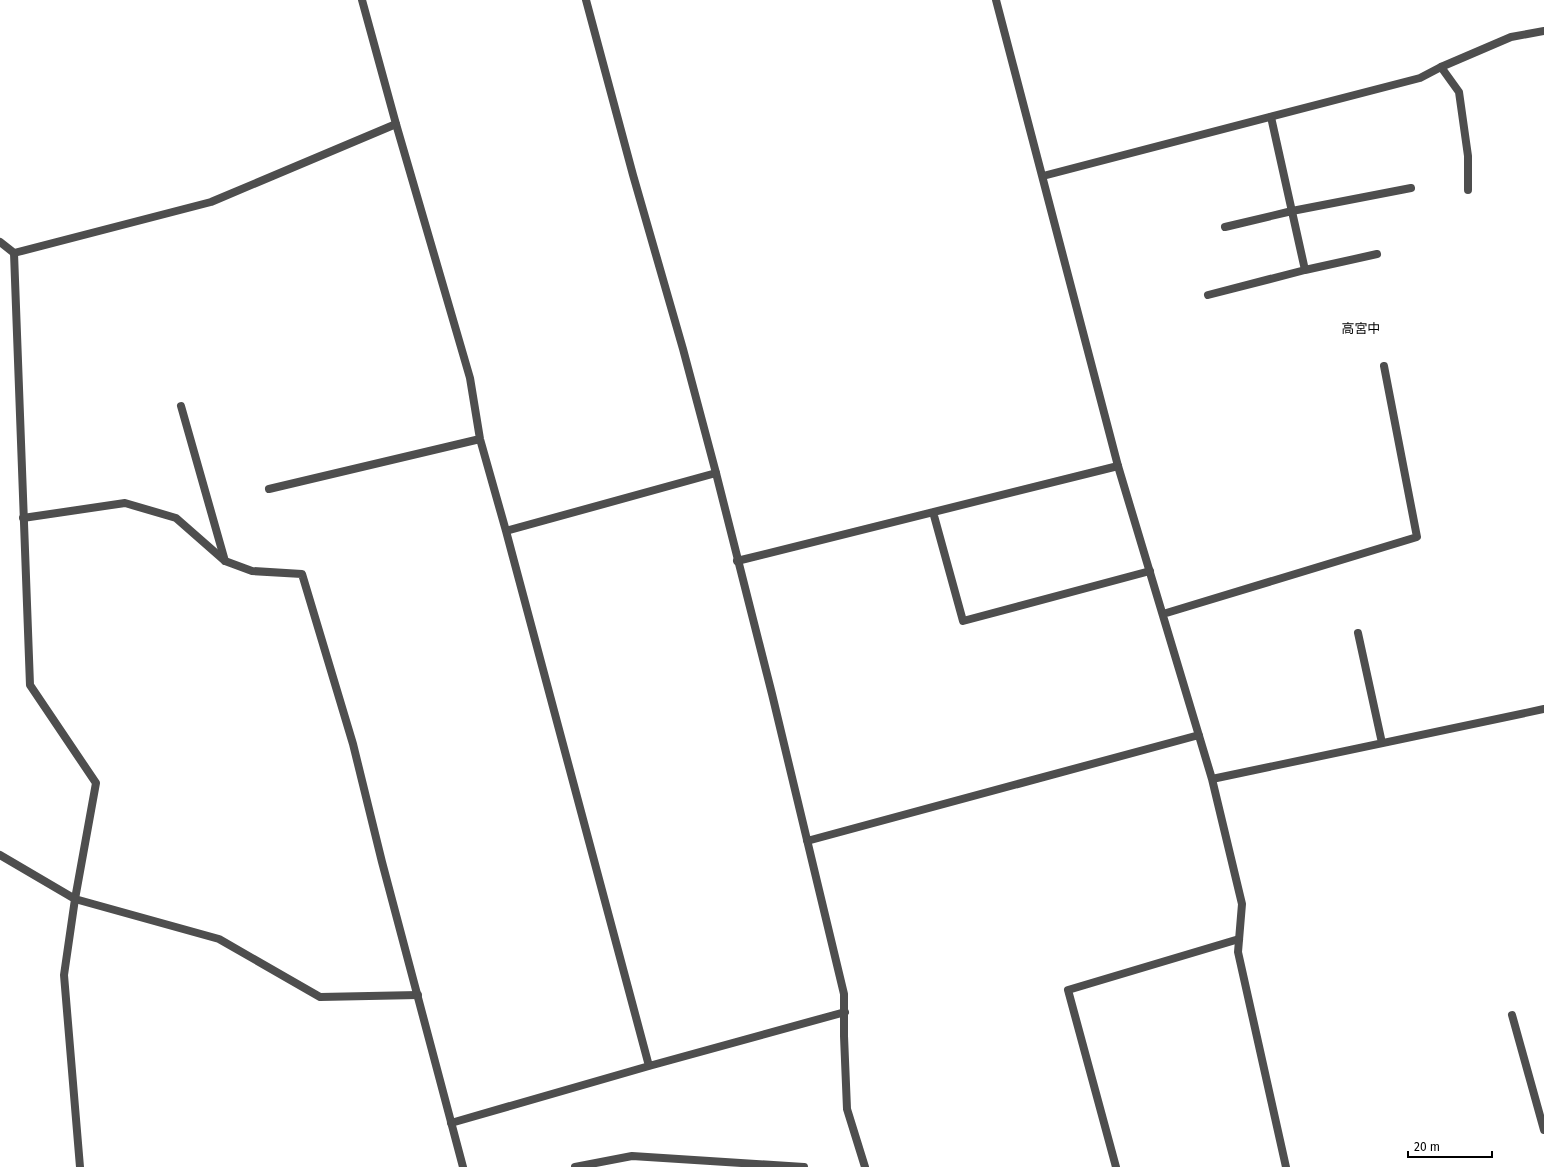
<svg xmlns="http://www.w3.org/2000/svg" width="1544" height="1167" viewBox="0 0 1544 1167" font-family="'Fira Sans','Noto Sans JP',sans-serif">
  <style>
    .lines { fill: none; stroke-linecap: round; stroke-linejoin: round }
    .service { stroke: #4e4e4e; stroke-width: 8 }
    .minor { stroke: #4e4e4e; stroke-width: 8 }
    .tertiary { stroke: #4e4e4e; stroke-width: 8 }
    .labels { text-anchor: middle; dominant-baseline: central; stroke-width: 3.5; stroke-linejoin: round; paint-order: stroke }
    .quarter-label { font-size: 13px; fill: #000; stroke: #fff }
  </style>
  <rect width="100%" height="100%" fill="#fff"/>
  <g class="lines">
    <path class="service" d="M362 0 396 124 470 378 480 439 506 531 716 473
      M1441 67 1459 92 1468 156V190
      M1271 117 1305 270 1377 254
      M1225 227 1292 211 1411 188
      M14 253 30 685 96 783 75 899 219 939 320 997 418 995
      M1208 295 1305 270
      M181 406 225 561
      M269 489 480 439
      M933 512 963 621 1150 571
      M506 531 649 1066
      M737 561 1118 466
      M451 1123 649 1066 845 1012
      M1116 1167 1068 990 1239 939"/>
    <path class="minor" d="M586 0 633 175 683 349 716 473 772 694 844 994V1036L847 1109 865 1167
      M996 0 1118 466 1212 779 1242 904 1238 952 1286 1167
      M1043 176 1420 78 1441 67 1511 37 1544 31
      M0 242 14 253 211 202 396 124
      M23 518 125 503 176 518 225 561 252 571 302 574 353 744 382 862 463 1167
      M1163 614 1417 537 1384 366
      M1358 633 1382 743
      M1212 779 1544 709
      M807 841 1199 735
      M0 855 75 899 64 975 80 1167
      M1512 1015 1544 1130"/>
    <path class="tertiary" d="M575 1167 632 1156 804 1167"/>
  </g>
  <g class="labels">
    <g class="quarter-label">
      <text x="1361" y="328">高宮中</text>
    </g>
  </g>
  <path d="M1408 1151v6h84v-6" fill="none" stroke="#000000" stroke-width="2"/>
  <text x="1414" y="1151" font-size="12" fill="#000000" stroke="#ffffff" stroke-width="3" paint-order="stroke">20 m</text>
</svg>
